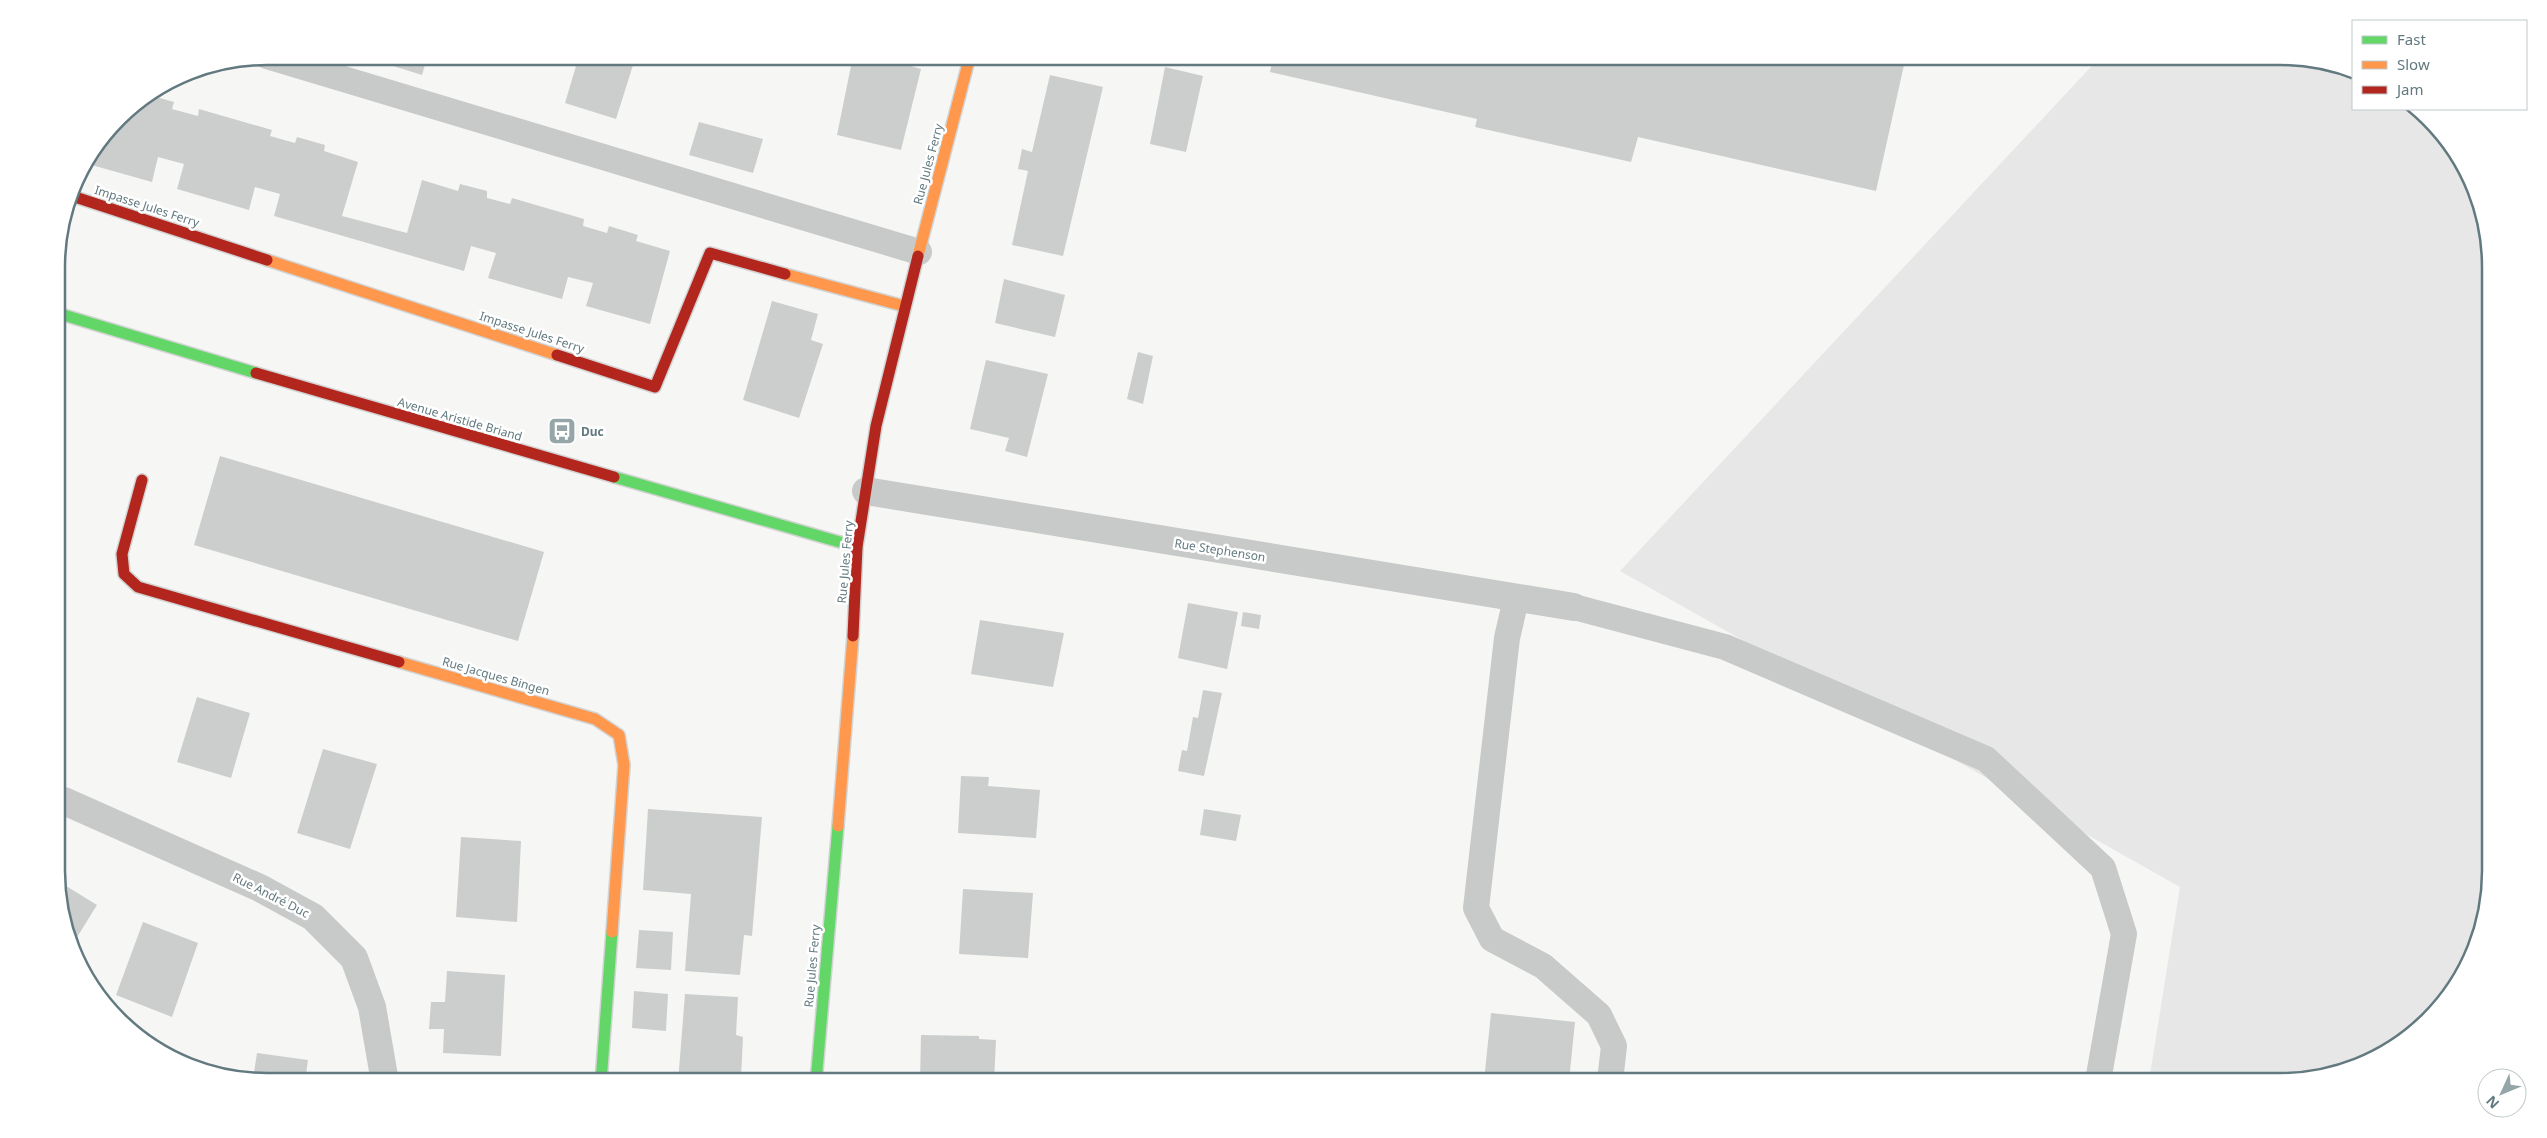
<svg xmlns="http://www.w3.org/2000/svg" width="2547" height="1138" viewBox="0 0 2547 1138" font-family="'Noto Sans',sans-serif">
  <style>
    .built { fill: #e6e7e6 }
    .building { fill: #cccece }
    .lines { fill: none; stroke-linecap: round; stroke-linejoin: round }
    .fast-casing { stroke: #d2d3d3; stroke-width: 14 }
    .slow-casing { stroke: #d2d3d3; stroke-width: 14 }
    .jam-casing { stroke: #d2d3d3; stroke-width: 14 }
    .lane { stroke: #c8caca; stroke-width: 26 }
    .street { stroke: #c8caca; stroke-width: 28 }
    .fast { stroke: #63d668; stroke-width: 11 }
    .slow { stroke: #ff974d; stroke-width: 11 }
    .jam { stroke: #b3261e; stroke-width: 11 }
    .labels { text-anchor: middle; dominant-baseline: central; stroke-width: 5; stroke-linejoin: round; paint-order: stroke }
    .street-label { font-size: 12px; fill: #62797f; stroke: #fff }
    .poi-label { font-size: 12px; font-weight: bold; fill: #62797f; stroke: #fff; text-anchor: start }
    .rim { fill: none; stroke: #62797f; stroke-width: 2.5 }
  </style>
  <rect width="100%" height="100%" fill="#f6f6f5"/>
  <path class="built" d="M2101 56H2280L2353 71V109H2417L2447 139 2475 186 2489 239 2491 872 2475 952 2447 1000 2408 1038 2348 1070 2294 1081H2149L2180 887 1620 571Z"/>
  <path class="building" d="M379 56H444L442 63 427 58 422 75 377 61Z
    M579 56H642L639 63 634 62 616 119 565 103Z
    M853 56H877L921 69 901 150 837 135Z
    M1250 56H1906L1876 191 1638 137 1631 162 1475 127 1477 119 1270 72 1272 62Z
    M1165 67 1203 76 1186 152 1150 144Z
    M1050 75 1103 87 1063 256 1012 245 1028 171 1018 169 1022 149 1032 152Z
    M149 95 174 102 172 109 198 116 199 109 272 130 270 136 295 143 297 137 325 145 324 151 358 162 342 216 407 233 422 180 458 191 460 184 487 191V198L510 204 512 198 584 219 583 226 607 233 609 226 638 235 636 241 670 251 650 324 586 306 593 283 568 277 562 299 488 278 496 253 471 246 464 271 274 216 280 194 255 187 249 210 177 189 184 164 158 157 152 182 88 164 90 158 128 109 145 100Z
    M699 122 763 139 753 173 689 155Z
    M1004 279 1065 295 1055 337 995 323Z
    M772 301 818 314 811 340 823 344 799 418 743 400Z
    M1138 352 1153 356 1143 404 1127 399Z
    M986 360 1048 374 1027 457 1005 451 1009 438 970 429Z
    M220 456 544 552 518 641 194 545Z
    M1188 603 1238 612 1227 669 1178 658Z
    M1243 612 1261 615 1259 629 1241 626Z
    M980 620 1064 633 1053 687 971 674Z
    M1203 690 1222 693 1204 776 1178 771 1182 750 1187 751 1193 717 1198 718Z
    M197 697 250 713 231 778 177 762Z
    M323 749 377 764 350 849 297 833Z
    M961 776 989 777 988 786 1040 790 1036 838 958 833Z
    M648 809 762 817 752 936 744 935 740 975 685 971 691 894 643 890Z
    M1204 809 1241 815 1236 841 1200 835Z
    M461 837 521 841 517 922 456 917Z
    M58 881 97 905 71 947 58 899Z
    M963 889 1033 893 1028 958 959 954Z
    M143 922 198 943 172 1017 116 995Z
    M639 930 673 932 671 970 636 968Z
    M447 971 505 975 501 1056 443 1053 444 1029H429L431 1002H445Z
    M634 991 668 994 666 1031 632 1028Z
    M685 994 738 997 736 1035 743 1037 741 1077H733V1082H678Z
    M1491 1013 1575 1022 1569 1081H1484Z
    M921 1035 979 1036V1039L996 1040 994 1082H920Z
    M257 1053 308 1060 305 1082H267L253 1079Z"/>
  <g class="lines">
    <defs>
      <path id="fast" d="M57 313 256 373
        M614 477 857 547
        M601 1082 612 932
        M816 1082 838 826"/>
      <path id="slow" d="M918 256 970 56
        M267 260 557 355
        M785 274 904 306
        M399 662 595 719 619 735 624 765 612 932
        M838 826 853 636"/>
      <path id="jam" d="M72 196 267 260
        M557 355 655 387 710 253 785 274
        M256 373 614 477
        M142 480 122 554 124 574 138 587 399 662
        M853 636 857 547 876 426 918 256"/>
    </defs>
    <use href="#fast" class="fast-casing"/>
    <use href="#slow" class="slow-casing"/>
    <use href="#jam" class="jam-casing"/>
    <path class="lane" d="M267 56 919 252
      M1516 599 1507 638 1476 908 1492 939 1543 966 1599 1015 1614 1046 1610 1081
      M1574 607 1725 647 1986 759 2103 868 2124 934 2098 1081"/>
    <path class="street" d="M866 491 1574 607
      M58 801H64L260 888 313 917 354 958 372 1007 385 1082"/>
    <use href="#fast" class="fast"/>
    <use href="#slow" class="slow"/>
    <use href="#jam" class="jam"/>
  </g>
  <defs>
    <symbol id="bus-square" viewBox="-11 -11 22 22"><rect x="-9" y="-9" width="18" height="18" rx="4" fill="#96a5a8" stroke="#fff"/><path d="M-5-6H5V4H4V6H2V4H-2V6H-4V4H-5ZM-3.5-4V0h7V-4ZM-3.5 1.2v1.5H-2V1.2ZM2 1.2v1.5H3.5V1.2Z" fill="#fff"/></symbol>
  </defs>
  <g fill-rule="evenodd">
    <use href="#bus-square" x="546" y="415" width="32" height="32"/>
  </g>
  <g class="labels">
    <g class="street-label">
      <text transform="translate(928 164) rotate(-75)">Rue Jules Ferry</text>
      <text transform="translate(147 206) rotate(18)">Impasse Jules Ferry</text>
      <text transform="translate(532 332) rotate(18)">Impasse Jules Ferry</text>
      <text transform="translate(460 419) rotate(16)">Avenue Aristide Briand</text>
      <text transform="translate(1220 550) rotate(9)">Rue Stephenson</text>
      <text transform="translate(845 562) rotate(-85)">Rue Jules Ferry</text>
      <text transform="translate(496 676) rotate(16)">Rue Jacques Bingen</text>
      <text transform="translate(271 895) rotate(27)">Rue André Duc</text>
      <text transform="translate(812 966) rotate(-85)">Rue Jules Ferry</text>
    </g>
    <g class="poi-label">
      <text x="581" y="431">Duc</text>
    </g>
  </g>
  <path d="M0 0H2547V1138H0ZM267 65H2280A202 202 0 0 1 2482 267V871A202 202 0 0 1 2280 1073H267A202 202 0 0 1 65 871V267A202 202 0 0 1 267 65Z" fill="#fff" fill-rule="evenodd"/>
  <path class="rim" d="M267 65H2280A202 202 0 0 1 2482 267V871A202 202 0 0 1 2280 1073H267A202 202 0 0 1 65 871V267A202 202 0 0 1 267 65Z"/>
  <rect x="2352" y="20" width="175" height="90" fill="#ffffff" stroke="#c0c9cc"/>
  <rect x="2362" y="36" width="25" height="8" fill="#63d668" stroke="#c0c9cc"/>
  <text x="2397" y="45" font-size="15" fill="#62797f">Fast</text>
  <rect x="2362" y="61" width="25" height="8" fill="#ff974d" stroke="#c0c9cc"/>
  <text x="2397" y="70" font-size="15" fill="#62797f">Slow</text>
  <rect x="2362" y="86" width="25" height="8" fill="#b3261e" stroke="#c0c9cc"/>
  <text x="2397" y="95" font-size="15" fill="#62797f">Jam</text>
  <g transform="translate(2502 1093) rotate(226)"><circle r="24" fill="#ffffff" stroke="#c0c9cc"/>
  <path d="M0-4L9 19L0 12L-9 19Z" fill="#96a5a8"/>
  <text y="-8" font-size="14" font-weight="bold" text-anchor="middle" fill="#62797f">N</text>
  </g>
</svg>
